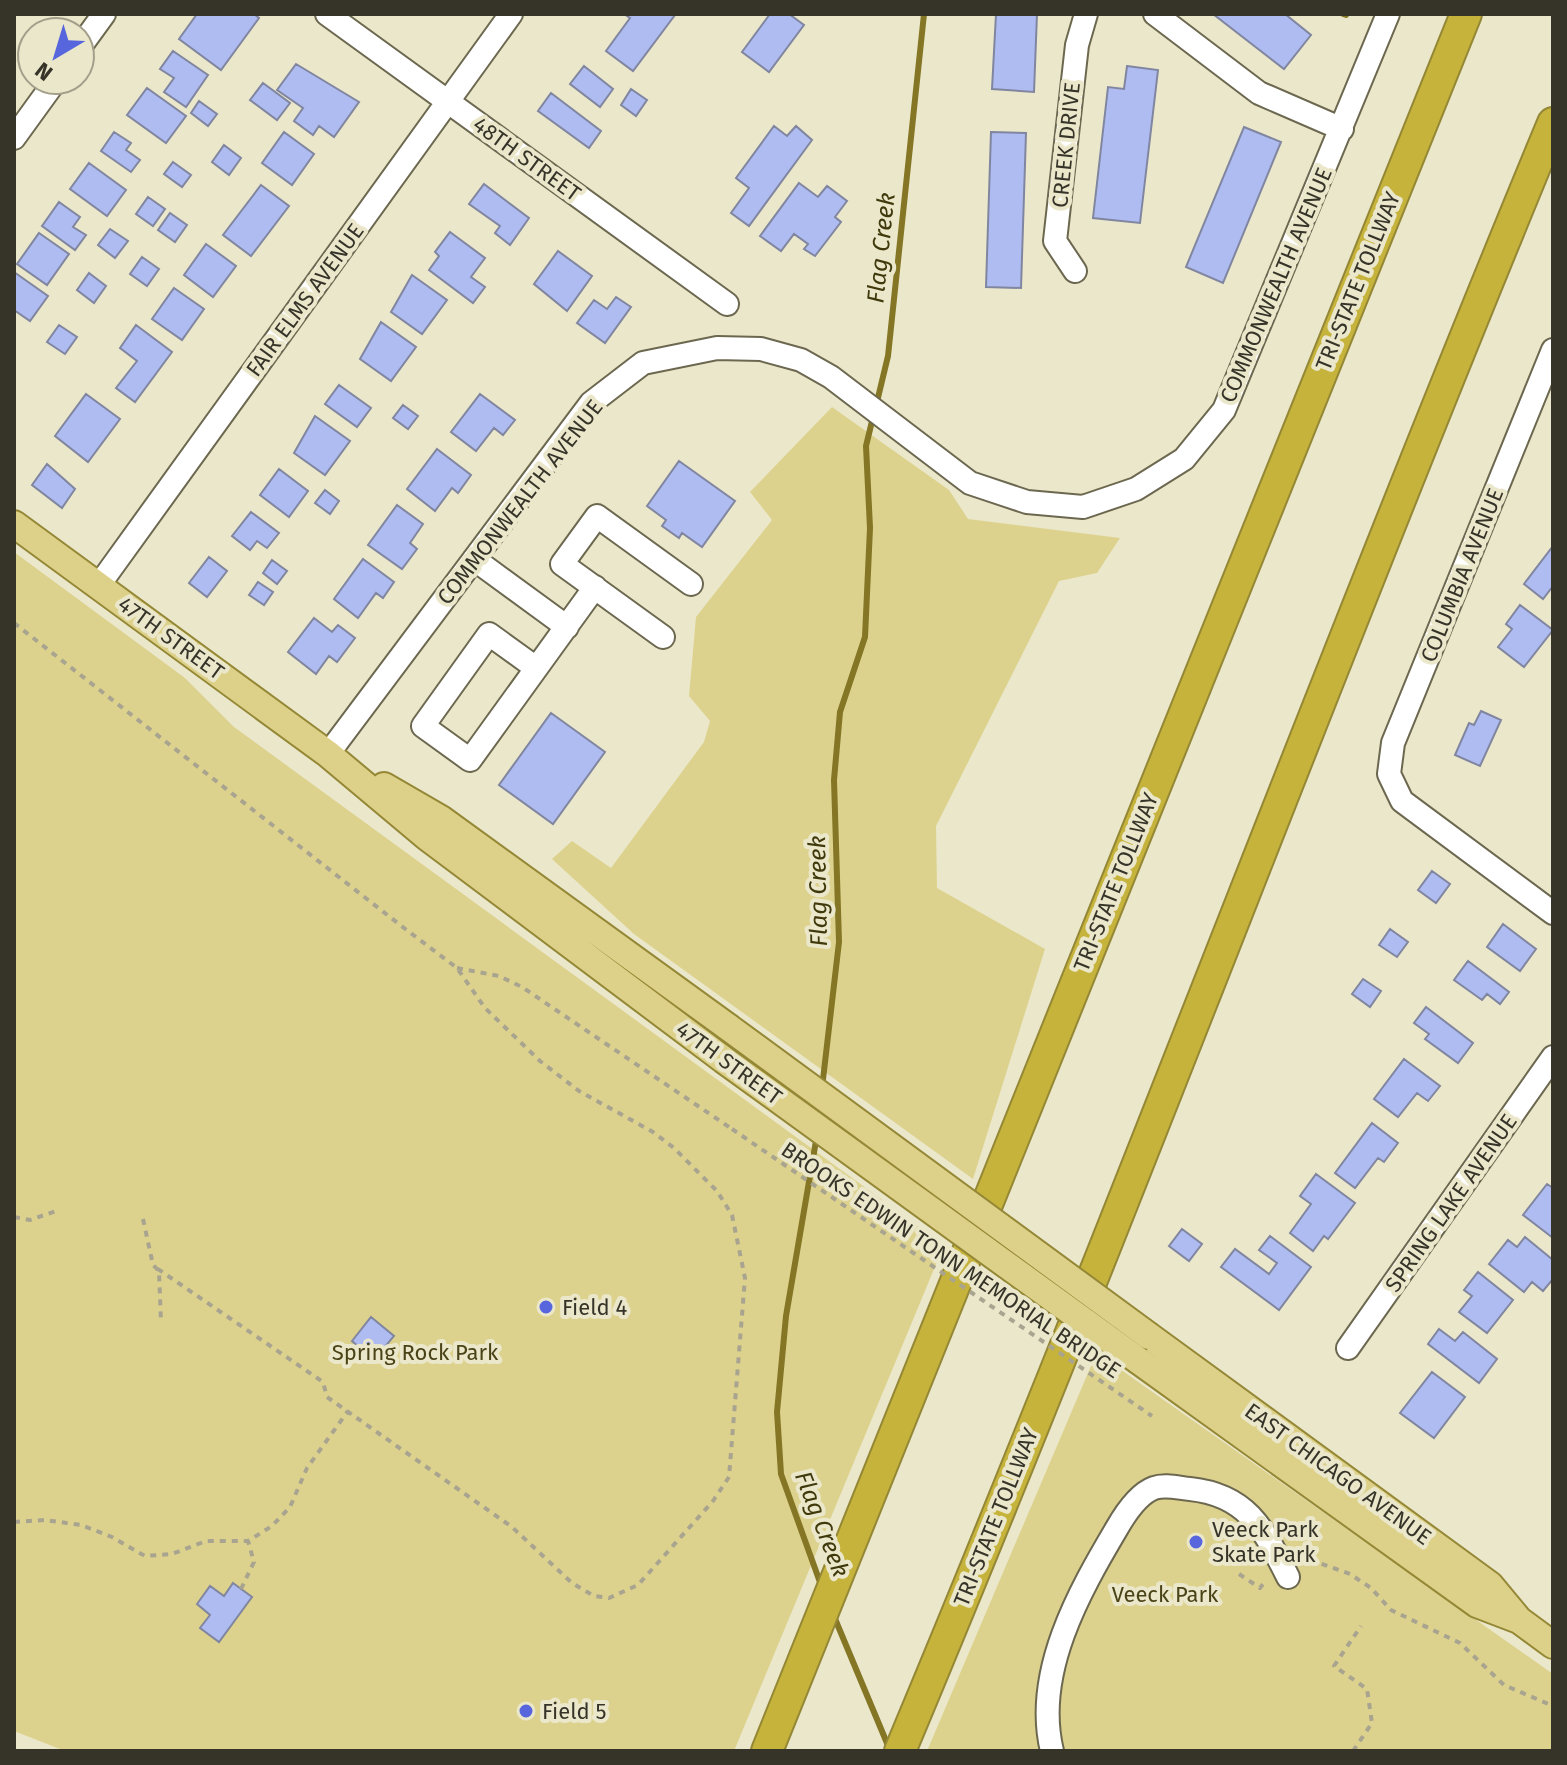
<svg xmlns="http://www.w3.org/2000/svg" width="1567" height="1765" viewBox="0 0 1567 1765" font-family="'Fira Sans',sans-serif">
  <style>
    .green { fill: #ddd28d }
    .lines { fill: none; stroke-linecap: round; stroke-linejoin: round }
    .stream { stroke: #847624; stroke-width: 6 }
    .building { fill: #afbcf1; stroke: #80869f; stroke-width: 2 }
    .minor-casing { stroke: #6c6850; stroke-width: 26 }
    .major-casing { stroke: #948735; stroke-width: 30 }
    .highway-casing { stroke: #948735; stroke-width: 34 }
    .path { stroke: #a8a48f; stroke-width: 4; stroke-dasharray: 6 6; stroke-linecap: butt }
    .minor { stroke: #fff; stroke-width: 22 }
    .major { stroke: #ddd189; stroke-width: 26 }
    .highway { stroke: #c6b33b; stroke-width: 30 }
    .major-bridge-casing { stroke: #948735; stroke-width: 30; stroke-linecap: butt }
    .path-bridge { stroke: #a8a48f; stroke-width: 4; stroke-dasharray: 6 6; stroke-linecap: butt }
    .major-bridge { stroke: #ddd189; stroke-width: 26 }
    .poi-dot { fill: #5766dc; stroke: #ebe7cb; stroke-width: 3 }
    .labels { text-anchor: middle; dominant-baseline: central; stroke-width: 8; stroke-linejoin: round; paint-order: stroke }
    .street-label { font-size: 22px; fill: #363429; stroke: #ebe7cb }
    .poi-label { font-size: 22px; fill: #363429; stroke: #ebe7cb; text-anchor: start }
    .park-label { font-size: 22px; fill: #4a4317; stroke: #ebe7cb }
    .water-label { font-size: 24px; font-style: italic; fill: #40390c; stroke: #ebe7cb }
  </style>
  <rect width="100%" height="100%" fill="#ebe7cb"/>
  <path class="green" d="M832 407 949 490 968 519 1120 538 1097 573 1059 581 936 826 937 888 1045 949 973 1179 634 934 552 859 572 841 611 868 704 742 710 721 689 696 696 617 772 520 750 492Z
    M14 552 185 678 234 727 944 1245 734 1751H65L14 1731Z
    M1091 1366 1117 1367 1553 1674V1751H927Z"/>
  <g class="lines">
    <path class="stream" d="M1343 14 1346 15
      M876 406 888 356 924 14
      M822 1088 839 942 834 780 840 712 865 637 870 528 866 446 873 417
      M817 1135 786 1316 777 1412 781 1474 821 1585
      M833 1614 889 1748"/>
  </g>
  <path class="building" d="M197 14H254L259 18 221 70 179 39Z
    M624 14 675 15 633 71 606 51 630 18Z
    M770 14H789L804 25 769 72 742 52Z
    M996 14H1037L1034 92 992 89Z
    M1213 14H1285L1311 35 1284 69Z
    M173 51 208 75 186 107 164 92 174 78 160 69Z
    M296 64 359 102 334 137 319 126 313 135 294 121 303 108 277 90Z
    M584 66 613 89 600 107 570 84Z
    M1127 66 1158 70 1140 223 1093 218 1108 87 1124 89Z
    M263 83 290 103 277 120 250 100Z
    M147 88 186 116 166 143 127 115Z
    M631 89 647 100 636 116 621 105Z
    M551 93 601 131 589 148 538 111Z
    M199 101 217 114 208 126 191 113Z
    M774 126 787 136 796 126 812 140 749 226 731 213 749 188 736 178Z
    M1244 127 1281 142 1223 283 1186 267Z
    M114 132 131 143 126 150 140 160 131 172 101 151Z
    M284 132 314 154 292 185 262 163Z
    M991 132 1026 133 1021 288 986 287Z
    M224 145 241 158 229 175 212 162Z
    M173 162 191 175 182 187 164 174Z
    M89 163 126 190 107 216 70 189Z
    M799 183 818 197 827 186 847 201 835 217 841 222 815 256 804 249 808 244 794 234 781 251 760 236Z
    M484 184 529 218 510 245 495 233 500 226 469 204Z
    M261 185 289 206 251 256 223 235Z
    M148 197 165 209 153 226 136 214Z
    M59 202 80 217 73 227 86 235 75 250 42 226Z
    M170 213 187 225 175 242 158 230Z
    M110 229 128 241 115 258 98 245Z
    M450 232 485 258 471 277 485 287 473 303 429 270 439 256 435 252Z
    M39 233 69 254 47 285 17 264Z
    M206 244 236 266 213 297 184 275Z
    M558 251 592 276 567 311 534 284Z
    M142 257 159 269 147 286 130 274Z
    M14 272 48 296 30 321 14 310Z
    M89 273 106 286 94 303 77 290Z
    M412 275 447 300 422 334 391 312Z
    M174 288 204 309 182 340 152 319Z
    M616 297 631 307 605 343 577 323 594 300 607 309Z
    M381 322 416 347 391 381 360 359Z
    M59 325 77 337 65 354 47 342Z
    M136 325 172 352 135 402 116 388 137 361 120 348Z
    M339 385 371 408 357 427 325 404Z
    M86 394 120 419 88 462 55 436Z
    M480 394 515 420 503 435 494 428 476 451 451 432Z
    M403 405 418 416 408 429 393 418Z
    M315 416 350 441 325 475 294 453Z
    M437 449 471 475 458 493 452 488 435 511 407 489Z
    M679 461 735 501 702 547 682 533 679 538 662 526 666 520 647 506Z
    M47 464 75 489 62 508 32 485Z
    M279 469 308 491 289 517 260 495Z
    M325 490 339 501 330 514 315 503Z
    M397 505 423 524 410 543 417 549 402 569 368 545Z
    M251 512 279 533 267 548 257 541 250 550 232 536Z
    M1553 546V586L1543 599 1524 584Z
    M209 557 227 571 207 597 189 583Z
    M363 559 394 582 383 598 376 593 358 618 334 599Z
    M272 560 287 571 277 584 263 573Z
    M258 582 273 592 264 605 249 595Z
    M1520 605 1553 630 1524 667 1498 647 1512 629 1506 624Z
    M314 618 332 632 338 625 355 638 337 662 329 656 316 674 288 652Z
    M1481 711 1501 720 1480 766 1455 755 1469 723 1474 725Z
    M551 713 605 752 553 824 499 785Z
    M1432 871 1450 884 1436 903 1418 890Z
    M1503 924 1536 949 1520 971 1487 947Z
    M1390 929 1408 942 1397 957 1379 945Z
    M1468 961 1509 992 1500 1004 1487 994 1482 1000 1454 980Z
    M1363 979 1381 991 1370 1007 1352 994Z
    M1426 1007 1473 1043 1458 1063 1425 1039 1429 1034 1414 1023Z
    M1404 1059 1440 1086 1428 1101 1417 1093 1398 1117 1374 1099Z
    M1372 1123 1398 1143 1384 1162 1378 1158 1355 1188 1335 1173Z
    M1316 1174 1355 1203 1328 1239 1324 1236 1313 1251 1290 1233 1311 1204 1300 1196Z
    M1547 1184 1553 1188V1238L1523 1215Z
    M1182 1229 1202 1244 1189 1261 1169 1246Z
    M1270 1236 1311 1267 1279 1310 1221 1267 1235 1249 1269 1274 1277 1263 1259 1250Z
    M1525 1237 1553 1260V1279L1543 1291 1532 1282 1524 1292 1489 1264 1508 1240 1517 1247Z
    M1478 1272 1513 1300 1487 1333 1459 1312 1472 1296 1464 1290Z
    M371 1317 394 1336 374 1360 352 1341Z
    M1439 1329 1455 1341 1463 1332 1497 1359 1479 1383 1428 1344Z
    M1432 1372 1465 1397 1434 1438 1400 1413Z
    M233 1583 252 1597 219 1642 200 1628 210 1615 197 1604 210 1586 224 1596Z"/>
  <g class="lines">
    <defs>
      <path id="minor" d="M327 14 727 304
        M1155 14 1259 93 1342 129
        M80 47 104 14
        M14 138 56 80
        M1075 271 1055 241 1077 45 1086 14
        M1553 350 1393 743 1389 774 1402 801 1553 913
        M474 559 567 627
        M99 585 511 14
        M663 637 562 564 597 516 691 584
        M536 668 489 634 423 726 470 760 595 587
        M328 754 591 403 643 363 717 348 761 349 801 360 831 377 970 483 1027 502 1083 507 1136 489 1184 459 1224 410 1388 14
        M1348 1348 1553 1057
        M1052 1751C1033 1673 1079 1592 1117 1528 1125 1514 1138 1494 1154 1488 1165 1484 1179 1488 1190 1489 1248 1495 1264 1530 1288 1577"/>
      <path id="major" d="M14 524 328 754 427 837 724 1060
        M384 786 441 819 728 1027
        M1149 1336 1490 1585 1519 1620
        M1139 1361 1477 1604 1519 1620 1553 1645"/>
      <path id="highway" d="M767 1751 1466 14
        M900 1751C1126 1212 1329 663 1553 123"/>
    </defs>
    <use href="#minor" class="minor-casing"/>
    <use href="#major" class="major-casing"/>
    <use href="#highway" class="highway-casing"/>
    <path class="path" d="M14 623 404 928 457 968 485 1008 540 1061 579 1091 653 1132 674 1148 717 1191 732 1215 745 1278 729 1477 713 1501 638 1585 609 1598 594 1596 572 1583 512 1527 327 1397 323 1382 155 1267
      M457 968 499 976 522 987 732 1129
      M14 1217 30 1220 56 1211
      M143 1219 153 1265 159 1271 161 1322
      M14 1522 45 1520 81 1525 112 1537 145 1556 172 1554 206 1541H248L272 1526 290 1507 307 1468 348 1411
      M1299 1556 1350 1574 1371 1588 1391 1610 1460 1643 1504 1685 1553 1706
      M1239 1574 1260 1588 1266 1580
      M241 1589 254 1562 248 1541
      M1353 1751 1372 1723 1367 1689 1334 1666 1361 1626"/>
    <use href="#minor" class="minor"/>
    <use href="#major" class="major"/>
    <use href="#highway" class="highway"/>
    <defs>
      <path id="major-bridge" d="M728 1027 1149 1336
        M724 1060 1139 1361"/>
    </defs>
    <use href="#major-bridge" class="major-bridge-casing"/>
    <path class="path-bridge" d="M732 1129 1152 1416"/>
    <use href="#major-bridge" class="major-bridge"/>
  </g>
  <g class="poi-dot">
    <circle cx="546" cy="1307" r="8"/>
    <circle cx="1196" cy="1542" r="8"/>
    <circle cx="526" cy="1711" r="8"/>
  </g>
  <g class="labels">
    <g class="street-label">
      <text transform="translate(1066 145) rotate(-84)">CREEK DRIVE</text>
      <text transform="translate(527 159) rotate(36)">48TH STREET</text>
      <text transform="translate(1358 281) rotate(-68)">TRI-STATE TOLLWAY</text>
      <text transform="translate(1276 285) rotate(-67)">COMMONWEALTH AVENUE</text>
      <text transform="translate(305 300) rotate(-54)">FAIR ELMS AVENUE</text>
      <text transform="translate(520 502) rotate(-52)">COMMONWEALTH AVENUE</text>
      <text transform="translate(1462 575) rotate(-68)">COLUMBIA AVENUE</text>
      <text transform="translate(171 638) rotate(36)">47TH STREET</text>
      <text transform="translate(1116 882) rotate(-68)">TRI-STATE TOLLWAY</text>
      <text transform="translate(729 1063) rotate(36)">47TH STREET</text>
      <text transform="translate(1451 1203) rotate(-55)">SPRING LAKE AVENUE</text>
      <text transform="translate(951 1260) rotate(34)">BROOKS EDWIN TONN MEMORIAL BRIDGE</text>
      <text transform="translate(1338 1474) rotate(36)">EAST CHICAGO AVENUE</text>
      <text transform="translate(996 1517) rotate(-68)">TRI-STATE TOLLWAY</text>
    </g>
    <g class="poi-label">
      <text x="562" y="1307">Field 4</text>
      <text x="1212" y="1529">Veeck Park<tspan x="1212" dy="25">Skate Park</tspan></text>
      <text x="542" y="1711">Field 5</text>
    </g>
    <g class="park-label">
      <text x="415" y="1352">Spring Rock Park</text>
      <text x="1165" y="1594">Veeck Park</text>
    </g>
    <g class="water-label">
      <text transform="translate(881 248) rotate(-84)">Flag Creek</text>
      <text transform="translate(818 891) rotate(-91)">Flag Creek</text>
      <text transform="translate(822 1524) rotate(69)">Flag Creek</text>
    </g>
  </g>
  <rect width="1567" height="1765" fill="none" stroke="#363429" stroke-width="32"/>
  <g transform="translate(56 56) rotate(218)"><circle r="38" fill="#ebe7cb" stroke="#a39f8a" stroke-width="2"/>
  <path d="M0-6L14 30L0 20L-14 30Z" fill="#5766dc"/>
  <text y="-12" font-size="22" font-weight="bold" text-anchor="middle" fill="#363429">N</text>
  </g>
</svg>
